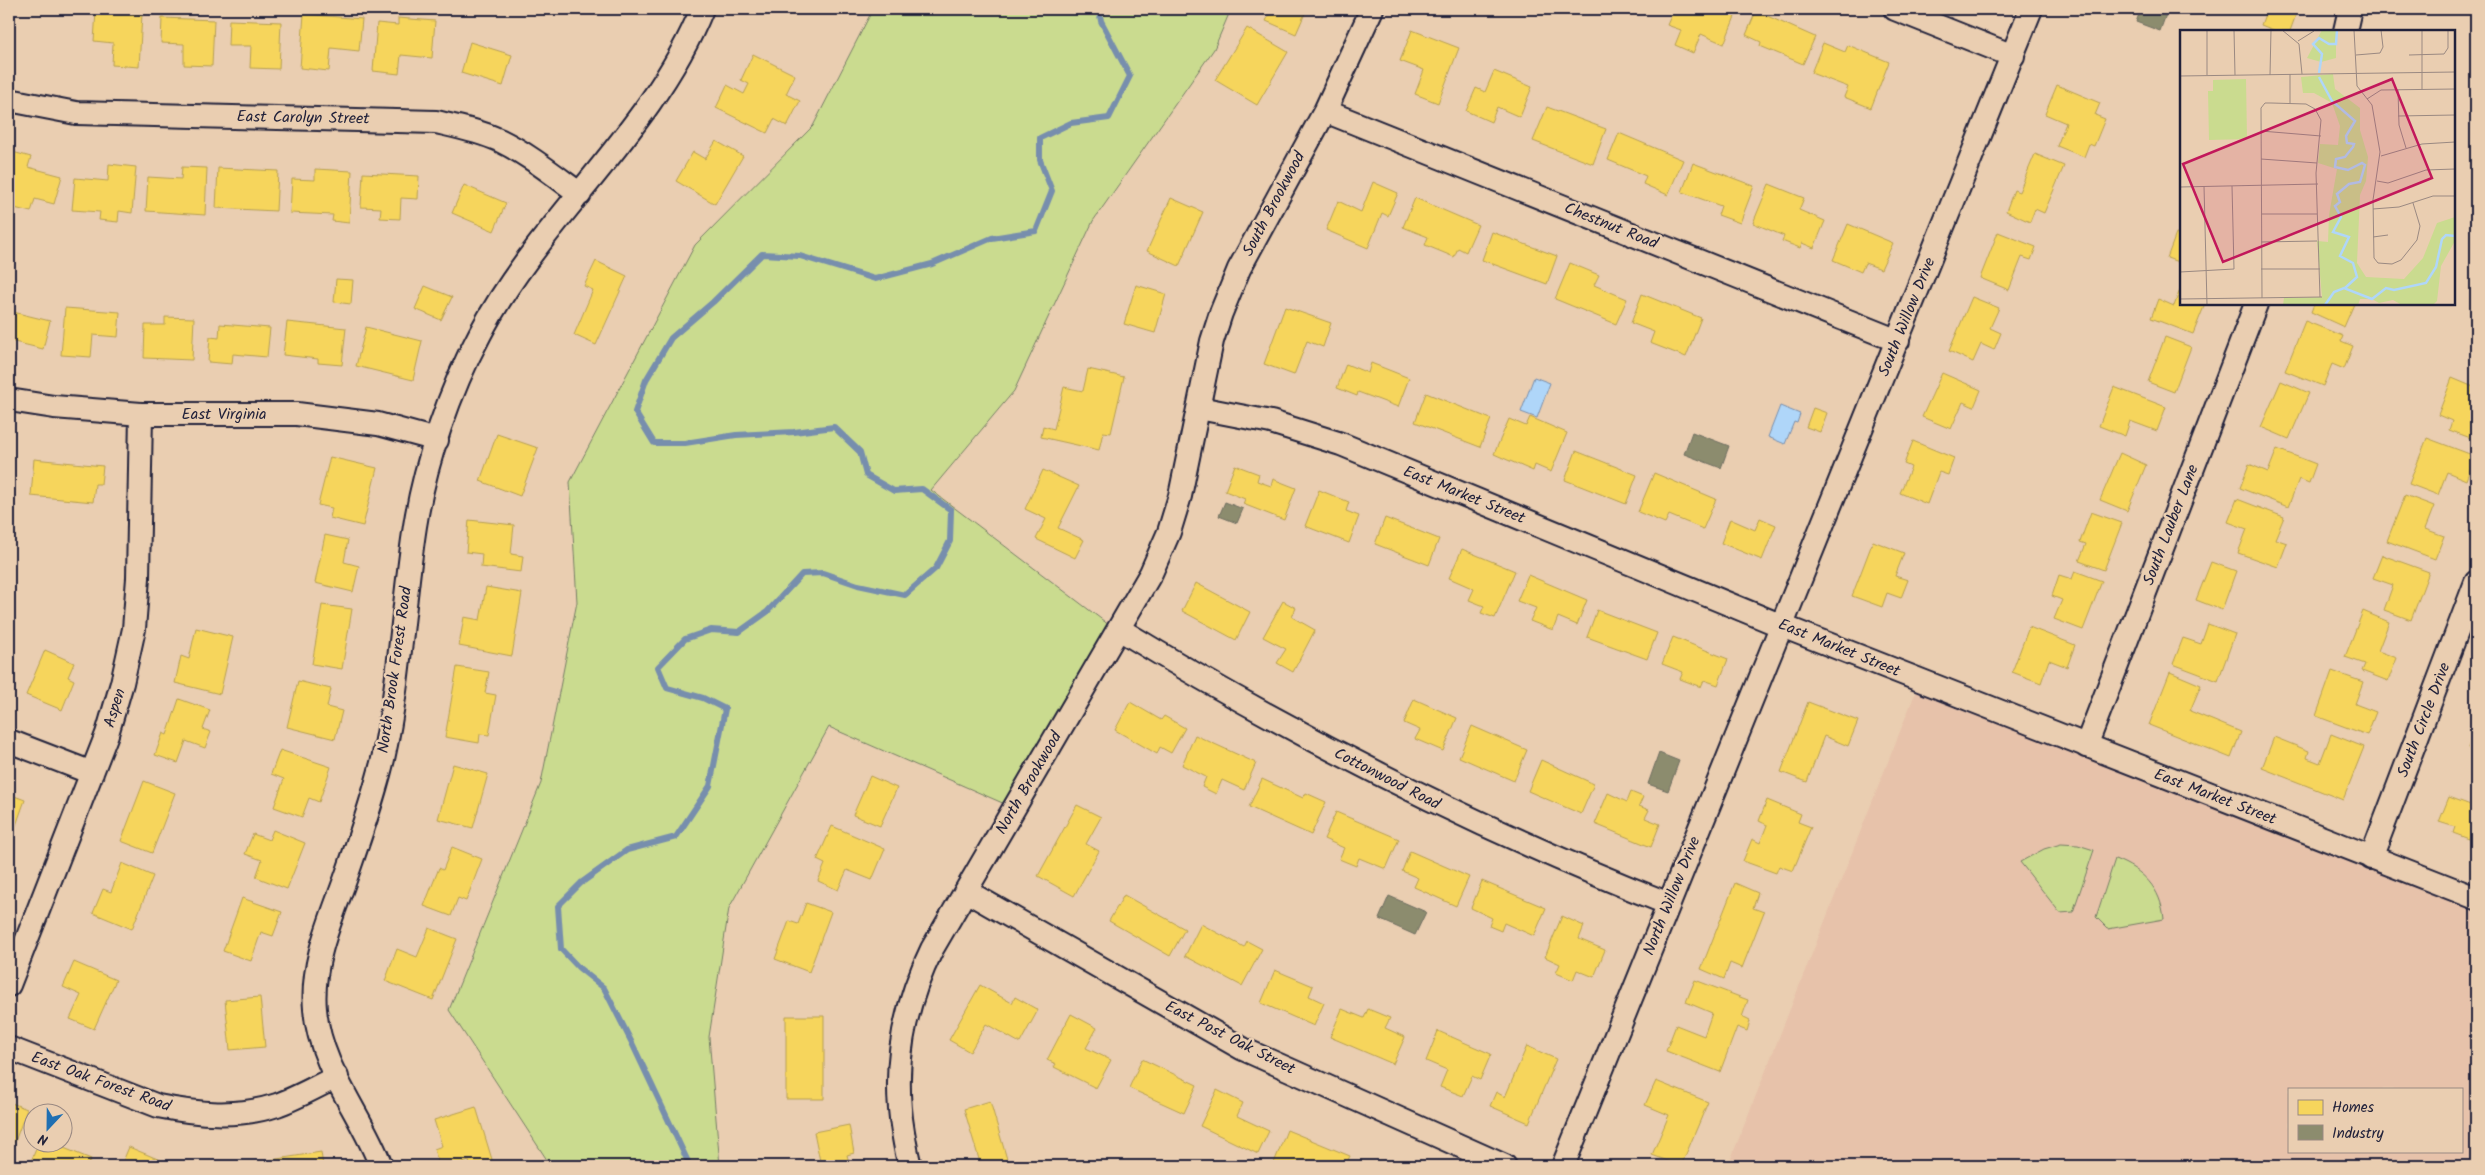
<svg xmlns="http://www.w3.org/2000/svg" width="2485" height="1175" viewBox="0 0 2485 1175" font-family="Kalam,sans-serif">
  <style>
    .built { fill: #e7c2aa; fill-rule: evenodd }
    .green { fill: #cadb8f; stroke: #767e65 }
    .water { fill: #afd6f9; stroke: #778ead }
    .homes { fill: #f6d55c; stroke: #b69f52 }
    .industry { fill: #8c8c6e; stroke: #6c6c5f }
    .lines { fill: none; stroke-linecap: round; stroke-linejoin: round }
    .stream { stroke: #778ead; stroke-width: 6 }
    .street-casing { stroke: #22223b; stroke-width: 26 }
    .street { stroke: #eaceb1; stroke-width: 22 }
    .labels { text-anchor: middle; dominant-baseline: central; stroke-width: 5; stroke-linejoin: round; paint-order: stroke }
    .street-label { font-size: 16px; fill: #22223b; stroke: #eaceb1 }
    .inset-river { fill: none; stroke: #afd6f9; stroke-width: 2.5 }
    .inset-road { fill: none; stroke: #9a8982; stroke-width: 1 }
    .view { fill: #c2185b; fill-opacity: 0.15; stroke: #c2185b; stroke-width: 2.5 }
    .inset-edge { fill: none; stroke: #22223b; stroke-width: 2.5 }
  </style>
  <rect width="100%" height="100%" fill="#eaceb1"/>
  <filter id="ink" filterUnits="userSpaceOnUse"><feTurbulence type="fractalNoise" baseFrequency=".02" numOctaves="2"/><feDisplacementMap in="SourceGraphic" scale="10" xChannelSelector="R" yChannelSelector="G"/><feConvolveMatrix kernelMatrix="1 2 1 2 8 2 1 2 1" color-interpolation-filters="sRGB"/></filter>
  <g filter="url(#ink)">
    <path class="built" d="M1920 681 2476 898V1166H1728ZM2289 1089H2461V1151H2289Z"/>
    <path class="green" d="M873 9H1231L1214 49 1093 221 1014 391 931 490 1109 625 1014 808 829 727 729 908 709 1037 720 1166H551L449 1010 541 783 577 602 570 482 695 245 813 126Z
      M2061 844 2078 845 2094 850 2073 912 2060 913 2020 862 2044 849Z
      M2115 859C2143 870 2161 888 2164 919L2108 929 2096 917Z"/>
    <path class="water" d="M1534 377 1550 383 1537 418 1521 412Z
      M1780 406 1800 414 1797 423 1794 422 1785 444 1768 437Z"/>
    <path class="homes" d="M1272 9H1315L1313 14 1306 11 1296 34 1266 21Z
      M1674 9 1706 10 1738 9 1724 44 1701 34 1693 53 1675 45 1681 30 1667 25Z
      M2267 9H2298L2290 31H2276L2261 25Z
      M96 11 142 14 139 67 112 65 113 43 94 41Z
      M1756 11 1815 37 1803 64 1760 46 1761 42 1746 35Z
      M304 14 362 19 359 51 331 48 329 71 300 68Z
      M162 18 214 20 212 66 184 65V44L161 43Z
      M398 18 435 21 432 58 401 55 399 74 373 71 377 23 398 25Z
      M229 20 281 22 279 69 250 68 251 46H228Z
      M1247 28 1288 52 1257 105 1215 80Z
      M1412 30 1459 48 1438 103 1415 94 1424 70 1400 61Z
      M470 42 512 55 503 86 461 73Z
      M1823 43 1845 52 1848 45 1889 62 1871 108 1844 97 1848 87 1811 73Z
      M753 54 795 75 786 94 800 101 787 126 774 119 767 133 716 108 727 85 744 94 749 84 741 80Z
      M1494 71 1532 87 1520 117 1497 107 1491 122 1466 111 1476 88 1485 92Z
      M2057 85 2100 103 2095 115 2105 119 2094 146 2089 144 2084 157 2057 146 2066 123 2045 114Z
      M1547 107 1606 129 1593 164 1533 141Z
      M1619 133 1683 160 1668 195 1643 184 1646 176 1608 160Z
      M716 141 743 156 715 204 676 181 693 152 705 159Z
      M9 151 31 157 28 167 62 176 54 204 35 199 31 212 10 207 13 195 9 194Z
      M2035 154 2064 166 2044 213 2035 209 2030 222 2006 211 2014 190 2019 192Z
      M1693 163 1754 186 1740 223 1718 215 1721 206 1682 192Z
      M109 164 136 167 132 213 119 211 118 222 99 220 100 212 72 210 75 178 108 181Z
      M182 167 207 168 205 215 146 211 148 177 181 179Z
      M218 168 278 171 276 211 216 208Z
      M315 169 352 171 349 223 332 221 333 215 290 213 292 179 315 180Z
      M363 173 419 176 418 199 401 198 400 219 380 218 381 208 361 207Z
      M1373 182 1398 193 1388 216 1382 213 1368 248 1326 230 1338 201 1361 212Z
      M1769 184 1804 198 1799 210 1825 221 1814 248 1802 243 1800 248 1782 241 1784 236 1753 223Z
      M464 185 506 203 494 231 452 213Z
      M1171 198 1203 212 1179 266 1147 251Z
      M1415 198 1478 225 1466 252 1458 248 1454 257 1425 245 1428 237 1403 227Z
      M1848 224 1893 243 1881 269 1865 263 1861 272 1833 260Z
      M1492 232 1557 256 1547 284 1482 260Z
      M1998 232 2036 247 2031 260 2022 257 2009 290 1980 278Z
      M2176 234 2181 235V263L2167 258Z
      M596 261 627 276 596 345 574 335 593 290 584 286Z
      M1570 263 1599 275 1594 285 1627 299 1616 324 1555 299Z
      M336 279 353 280 351 304 334 302Z
      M1136 285 1166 294 1155 333 1124 324Z
      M425 286 452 297 441 320 415 309Z
      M2181 287V304H2205L2193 334 2151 318 2158 299 2174 306Z
      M1642 294 1701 318 1686 357 1650 343 1654 332 1631 323Z
      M1972 297 1999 308 1990 328 2001 333 1994 350 1981 344 1973 362 1949 351Z
      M2314 304H2354L2344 327 2311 312Z
      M1285 307 1331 323 1323 347 1307 341 1294 375 1264 364Z
      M65 308 120 312 118 337 93 335 91 357 61 355Z
      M9 311 50 321 43 349 10 341 9 345Z
      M165 317 194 318 192 360 144 358 145 325H165Z
      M2305 321 2343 336 2341 341 2353 346 2344 369 2332 364 2323 386 2285 371Z
      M287 322 346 328 342 365 318 363V359L283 355Z
      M220 324 270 328 267 357 233 354 232 364 208 362 210 337 219 338Z
      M366 327 422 341 413 380 356 366Z
      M2165 337 2191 347 2174 392 2148 382Z
      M1371 363 1409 378 1398 407 1358 392 1357 396 1337 388 1346 364 1368 373Z
      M1088 369 1124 377 1111 433 1103 432 1099 450 1041 437 1043 426 1054 429 1064 387 1083 391Z
      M1942 373 1981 390 1974 407 1963 402 1951 429 1922 417Z
      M2452 378 2476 388V399L2471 413 2476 415V440L2449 430 2452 421 2438 415Z
      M2281 381 2309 393 2289 439 2261 427Z
      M2114 387 2166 407 2157 431 2130 421 2125 436 2099 426Z
      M1426 393 1491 419 1480 447 1415 422Z
      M1813 408 1827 413 1820 432 1806 427Z
      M1530 417 1567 433 1551 472 1535 465 1533 471 1494 454 1509 419 1526 426Z
      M497 434 538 448 520 496 480 481Z
      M2427 438 2475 456 2466 480 2447 472 2438 495 2409 484Z
      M1913 441 1954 458 1948 475 1939 472 1927 504 1900 493 1911 467 1904 464Z
      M2277 449 2316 464 2309 483 2299 479 2288 507 2240 488 2249 464 2268 472Z
      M1576 451 1637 475 1626 504 1565 480Z
      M2120 453 2146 465 2127 511 2100 500Z
      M330 457 377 468 363 526 330 518 332 508 318 505Z
      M34 459 103 466 101 484H95L93 502 31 496Z
      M1235 465 1259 474 1257 481 1271 486 1273 479 1296 488 1284 520 1243 504 1245 499 1225 491Z
      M1043 470 1079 486 1058 528 1084 540 1075 558 1036 539 1046 519 1025 509Z
      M1654 473 1716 499 1703 529 1669 515 1665 523 1638 512Z
      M1319 490 1349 502 1346 511 1359 516 1349 543 1305 526Z
      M2405 495 2434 506 2425 529 2444 536 2435 559 2387 541Z
      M2237 499 2284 517 2275 539 2287 543 2278 567 2238 553 2247 529 2228 522Z
      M2091 512 2122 523 2104 570 2079 561 2086 544 2080 542Z
      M1385 518 1439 539 1429 565 1375 544Z
      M1760 518 1776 525 1762 560 1721 543 1730 519 1755 530Z
      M469 520 514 525 511 554 523 556 521 572 481 567 482 554 466 552Z
      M325 535 348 540 344 562 359 566 353 592 315 583Z
      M1873 541 1904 553 1895 576 1908 580 1901 598 1887 593 1882 607 1852 596Z
      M1462 549 1515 571 1495 618 1481 613 1484 606 1469 600 1474 589 1449 578Z
      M2382 555 2429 572 2411 620 2384 610 2393 585 2373 578Z
      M2211 562 2236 571 2222 610 2196 600Z
      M2075 571 2102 581 2083 630 2054 619 2062 600 2052 596 2059 575 2072 579Z
      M1528 575 1587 600 1577 625 1558 617 1553 630 1530 621 1536 608 1517 601Z
      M1196 583 1250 612 1236 640 1182 611Z
      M486 587 522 593 512 656 459 646 464 617 480 620Z
      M1283 601 1296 608 1292 617 1315 630 1293 672 1277 663 1286 649 1263 637Z
      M322 605 352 609 342 669 312 664Z
      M1597 610 1657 633 1647 659 1587 637Z
      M2363 611 2389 622 2378 651 2397 658 2388 681 2362 671 2365 664 2345 657Z
      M2208 624 2235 634 2218 681 2173 664 2183 638 2201 644Z
      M2029 627 2075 645 2067 667 2049 660 2041 683 2012 672Z
      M196 628 233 637 220 694 175 683 181 656 189 659Z
      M1673 637 1728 659 1718 685 1704 680 1701 687 1680 679 1683 672 1662 664Z
      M45 650 74 663 68 677 74 680 62 710 26 695Z
      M457 667 489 672 485 693 496 695 489 735 480 734 479 743 445 737Z
      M2332 671 2363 682 2355 704 2376 712 2367 735 2316 716Z
      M2170 672 2201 685 2190 711 2241 732 2231 758 2149 725Z
      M298 681 331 689 327 707 342 711 335 739 287 727Z
      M179 699 210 710 203 729 211 732 205 748 186 741 178 763 155 755 163 733 167 735Z
      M1414 699 1457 718 1443 751 1415 739 1420 730 1404 723Z
      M1130 702 1161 720 1164 716 1185 728 1171 753 1160 747 1157 754 1115 730Z
      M1808 702 1858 721 1848 746 1824 736 1807 782 1781 772Z
      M1472 726 1527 750 1514 781 1459 757Z
      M2476 728V751L2468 748Z
      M2331 734 2364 747 2343 800 2262 768 2274 737 2309 751 2307 758 2320 763Z
      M1195 735 1256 763 1244 790 1222 780 1216 794 1202 787 1206 777 1182 765Z
      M280 750 331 767 319 802 309 798 302 817 274 807 284 779 271 774Z
      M1541 760 1594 784 1581 814 1528 791Z
      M453 764 488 774 473 828 438 819Z
      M870 776 897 788 880 826 853 815Z
      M1262 779 1303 798 1306 793 1326 802 1311 835 1249 807Z
      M144 781 175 793 152 853 121 841Z
      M1631 792 1643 797 1639 806 1649 810 1645 818 1660 824 1651 847 1595 824 1608 793 1627 802Z
      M9 794 25 800 9 845Z
      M2449 797 2476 807V837L2471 835 2469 839 2453 833 2455 827 2439 822Z
      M1767 800 1801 814 1798 822 1811 827 1793 871 1779 866 1776 873 1743 861 1752 839 1760 843 1767 825 1759 821Z
      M1077 805 1101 817 1086 844 1099 851 1074 896 1038 876Z
      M1336 812 1399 839 1386 869 1359 858 1356 866 1339 859 1344 848 1324 839Z
      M832 826 885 849 872 880 847 870 838 890 818 881 825 864 817 860Z
      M273 830 305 843 287 889 256 877 262 860 245 854 253 834 269 840Z
      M452 847 482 859 466 901 458 898 451 916 424 906 439 868 443 870Z
      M1410 851 1469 877 1456 906 1414 887 1418 878 1402 871Z
      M122 863 153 876 132 929 93 913 103 889 111 892Z
      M1482 881 1546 908 1534 936 1504 923 1501 931 1489 926 1492 918 1471 908Z
      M1735 883 1758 893 1753 908 1764 912 1742 968 1730 963 1724 979 1701 969Z
      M1124 895 1185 929 1170 956 1109 921Z
      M242 898 282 912 273 936 261 932 251 961 223 951Z
      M806 903 831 912 809 972 775 959 789 921 798 924Z
      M1562 916 1584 926 1579 939 1605 950 1594 977 1577 970 1573 980 1556 973 1560 964 1545 957Z
      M1201 924 1244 947 1247 941 1262 949 1242 986 1185 956Z
      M429 928 457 939 433 1000 385 981 397 949 417 957Z
      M74 962 116 980 94 1029 70 1019 81 995 63 987Z
      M1275 970 1313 986 1309 996 1324 1003 1314 1026 1261 1003Z
      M1695 980 1748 1000 1742 1017 1750 1021 1747 1031 1737 1027 1720 1072 1666 1051 1676 1025 1704 1036 1712 1013 1686 1002Z
      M980 985 1012 1003 1015 997 1038 1010 1020 1043 986 1024 970 1052 949 1040Z
      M260 997 265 1047 230 1050 225 1000Z
      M1342 1009 1364 1018 1368 1009 1390 1018 1385 1028 1405 1037 1393 1064 1330 1037Z
      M1071 1014 1097 1028 1086 1048 1111 1060 1096 1088 1054 1067 1056 1064 1047 1060Z
      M786 1016H824V1099H786Z
      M1438 1031 1491 1054 1480 1080 1472 1076 1463 1096 1440 1087 1447 1070 1426 1061Z
      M1527 1046 1556 1059 1529 1123 1490 1106 1496 1092 1505 1097Z
      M1142 1059 1197 1085 1184 1113 1129 1088Z
      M1656 1081 1708 1102 1681 1166 1652 1155 1669 1115 1645 1105Z
      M1217 1090 1243 1103 1237 1116 1269 1131 1258 1154 1200 1126Z
      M990 1101 1009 1166H981L964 1109Z
      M9 1102 27 1109 14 1144 9 1142Z
      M476 1107 494 1166H470L469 1161 454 1166H439L434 1149 442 1146 434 1120Z
      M849 1125 854 1153 847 1155 850 1166H821L814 1132Z
      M1287 1130 1350 1156 1345 1166H1281L1274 1163Z
      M39 1142H61L59 1146 91 1159 88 1166H29Z
      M129 1147 160 1160 157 1166H121Z
      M321 1152 323 1166H272L271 1160Z"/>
    <path class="industry" d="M2141 9H2168L2160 31 2136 22Z
      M1692 432 1729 446 1721 468 1684 454Z
      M1225 502 1243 509 1237 523 1219 516Z
      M1659 753 1679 761 1668 791 1648 784Z
      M1389 896 1426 912 1415 935 1379 919Z"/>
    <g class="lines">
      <path class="stream" d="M690 1166 632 1043 604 988 579 968 561 949 558 906 581 883 627 850 676 837 710 786 725 709 703 698 667 688 658 667 685 639 711 630 739 632 767 612 802 574 823 573 858 585 905 595 936 568 950 541 951 510 922 489 894 491 866 475 860 452 834 427 794 432 736 435 685 443H654L635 412 646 380 671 338 713 302 762 254 800 256 875 279 932 264 992 238 1036 231 1052 191 1040 160V138L1071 123 1109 118 1130 76 1101 21 1099 9"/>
      <defs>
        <path id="street" d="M1895 9 2013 56
          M2345 31 2350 9
          M9 100 76 113 436 122C458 127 479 131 499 140 528 154 554 175 580 194
          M1325 111 1898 341
          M9 400 54 407 141 414H297L378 424 437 440
          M1199 408 1271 422 1341 444 1782 626 2476 898
          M1119 629C1296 737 1476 828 1669 904
          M9 741 92 773
          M2086 746 2256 304
          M2371 858 2476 582
          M966 891 1243 1049 1505 1166
          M9 985 107 734 122 683 134 629 138 578 141 414
          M9 1048 158 1106C197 1114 238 1118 277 1105 297 1098 317 1086 337 1077
          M381 1166C361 1113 320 1068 315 1009 311 964 330 922 345 880 359 840 373 800 383 759 400 683 403 603 415 526 425 462 450 390 480 334 540 219 653 131 702 9
          M910 1166C907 1155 905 1144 903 1132 892 1067 903 1008 932 949L1151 573 1169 532 1180 496 1212 341 1221 313 1239 269 1325 111 1372 9
          M1563 1166 2031 9"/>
      </defs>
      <use href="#street" class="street-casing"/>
      <use href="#street" class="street"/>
    </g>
  </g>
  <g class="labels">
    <g class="street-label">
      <text transform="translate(303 118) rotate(1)">East Carolyn Street</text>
      <text transform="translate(1274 204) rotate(-62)">South Brookwood</text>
      <text transform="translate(1611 226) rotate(22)">Chestnut Road</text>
      <text transform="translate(1907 317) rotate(-68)">South Willow Drive</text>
      <text x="224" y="414">East Virginia</text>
      <text transform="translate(1464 495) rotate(22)">East Market Street</text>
      <text transform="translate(2171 525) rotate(-69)">South Lauber Lane</text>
      <text transform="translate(1839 648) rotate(22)">East Market Street</text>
      <text transform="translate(395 670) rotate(-82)">North Brook Forest Road</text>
      <text transform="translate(115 708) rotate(-73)">Aspen</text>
      <text transform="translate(2424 720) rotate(-69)">South Circle Drive</text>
      <text transform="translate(1387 779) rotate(27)">Cottonwood Road</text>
      <text transform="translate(1029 783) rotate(-60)">North Brookwood</text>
      <text transform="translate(2215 797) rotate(21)">East Market Street</text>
      <text transform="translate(1672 896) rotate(-68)">North Willow Drive</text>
      <text transform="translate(1230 1038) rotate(27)">East Post Oak Street</text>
      <text transform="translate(101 1082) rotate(20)">East Oak Forest Road</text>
    </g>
  </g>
  <g transform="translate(2180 30)">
    <rect width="275" height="275" fill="#eaceb1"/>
    <path d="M142 0 156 1V28L141 32 127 28ZM153 44 155 59 180 78V100L188 127 186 151 180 165 177 233 186 247 224 249 243 228 257 193 275 187V211L261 236 257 271 253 275H222L213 270 199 273 192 269H180L178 275H103L104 268 142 267 137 211 148 212 149 185 157 139 138 133 140 114 158 115 160 96 152 73 134 63H123L121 47ZM66 49 67 109 29 110 28 61H33V50Z" fill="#cadb8f"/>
    <path class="inset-river" d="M139 43 142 24 133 14 139 8 149 14H156L157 0M139 47 152 71 175 91 166 106 167 113 174 114 173 117 165 127 156 129 155 137 168 140 182 133 185 135 180 152 169 154 157 164 160 172 155 176 161 187 153 202 169 207 160 226 173 233 177 247 165 258M145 275 154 262 164 258 192 269 206 258 214 260 246 253 256 237 262 209 266 205 275 206"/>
    <path class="inset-road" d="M27 0V45M54 0 55 45M102 0 119 14 122 44M174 0 177 56 192 75 200 122 193 170 194 228 198 233 212 234 221 230 237 210 240 196 233 173M242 0V60M118 11 134 1M176 25 200 23 203 17 201 0M229 25 264 24 268 18V0M110 44V73M90 45 91 0M0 46 275 42M218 60 219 95 226 118M187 69 201 60 275 59M218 86 275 85M81 101 141 106M201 126 242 114 275 112M81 129 137 133M197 151 208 153 246 140 275 139M24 156 27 275M0 157 138 154M193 179 219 177 253 166H275M81 184H137M193 207 208 205M81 212 137 211M81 239H140M0 242 54 239 52 156M82 268 81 78 85 73H91L126 74 135 79 141 90 136 143 140 267M0 269 142 267"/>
    <path class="view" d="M212 49 252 148 43 232 3 134Z"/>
    <rect width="275" height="275" class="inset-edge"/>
  </g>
  <rect width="2485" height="1175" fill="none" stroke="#eaceb1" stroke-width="30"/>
  <rect x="15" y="15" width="2455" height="1145" fill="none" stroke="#22223b" stroke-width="2" filter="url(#ink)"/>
  <rect x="2288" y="1088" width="175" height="65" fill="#eaceb1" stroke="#9a8982"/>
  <rect x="2298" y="1100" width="25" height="15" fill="#f6d55c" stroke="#9a8982"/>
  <text x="2332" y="1112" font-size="15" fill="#22223b">Homes</text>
  <rect x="2298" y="1125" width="25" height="15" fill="#8c8c6e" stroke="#9a8982"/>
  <text x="2332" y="1138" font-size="15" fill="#22223b">Industry</text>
  <g transform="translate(48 1128) rotate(202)"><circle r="24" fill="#eaceb1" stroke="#9a8982"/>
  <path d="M0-4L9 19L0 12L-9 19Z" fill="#1f6fb2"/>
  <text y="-8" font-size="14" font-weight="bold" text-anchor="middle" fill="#22223b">N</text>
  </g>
</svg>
